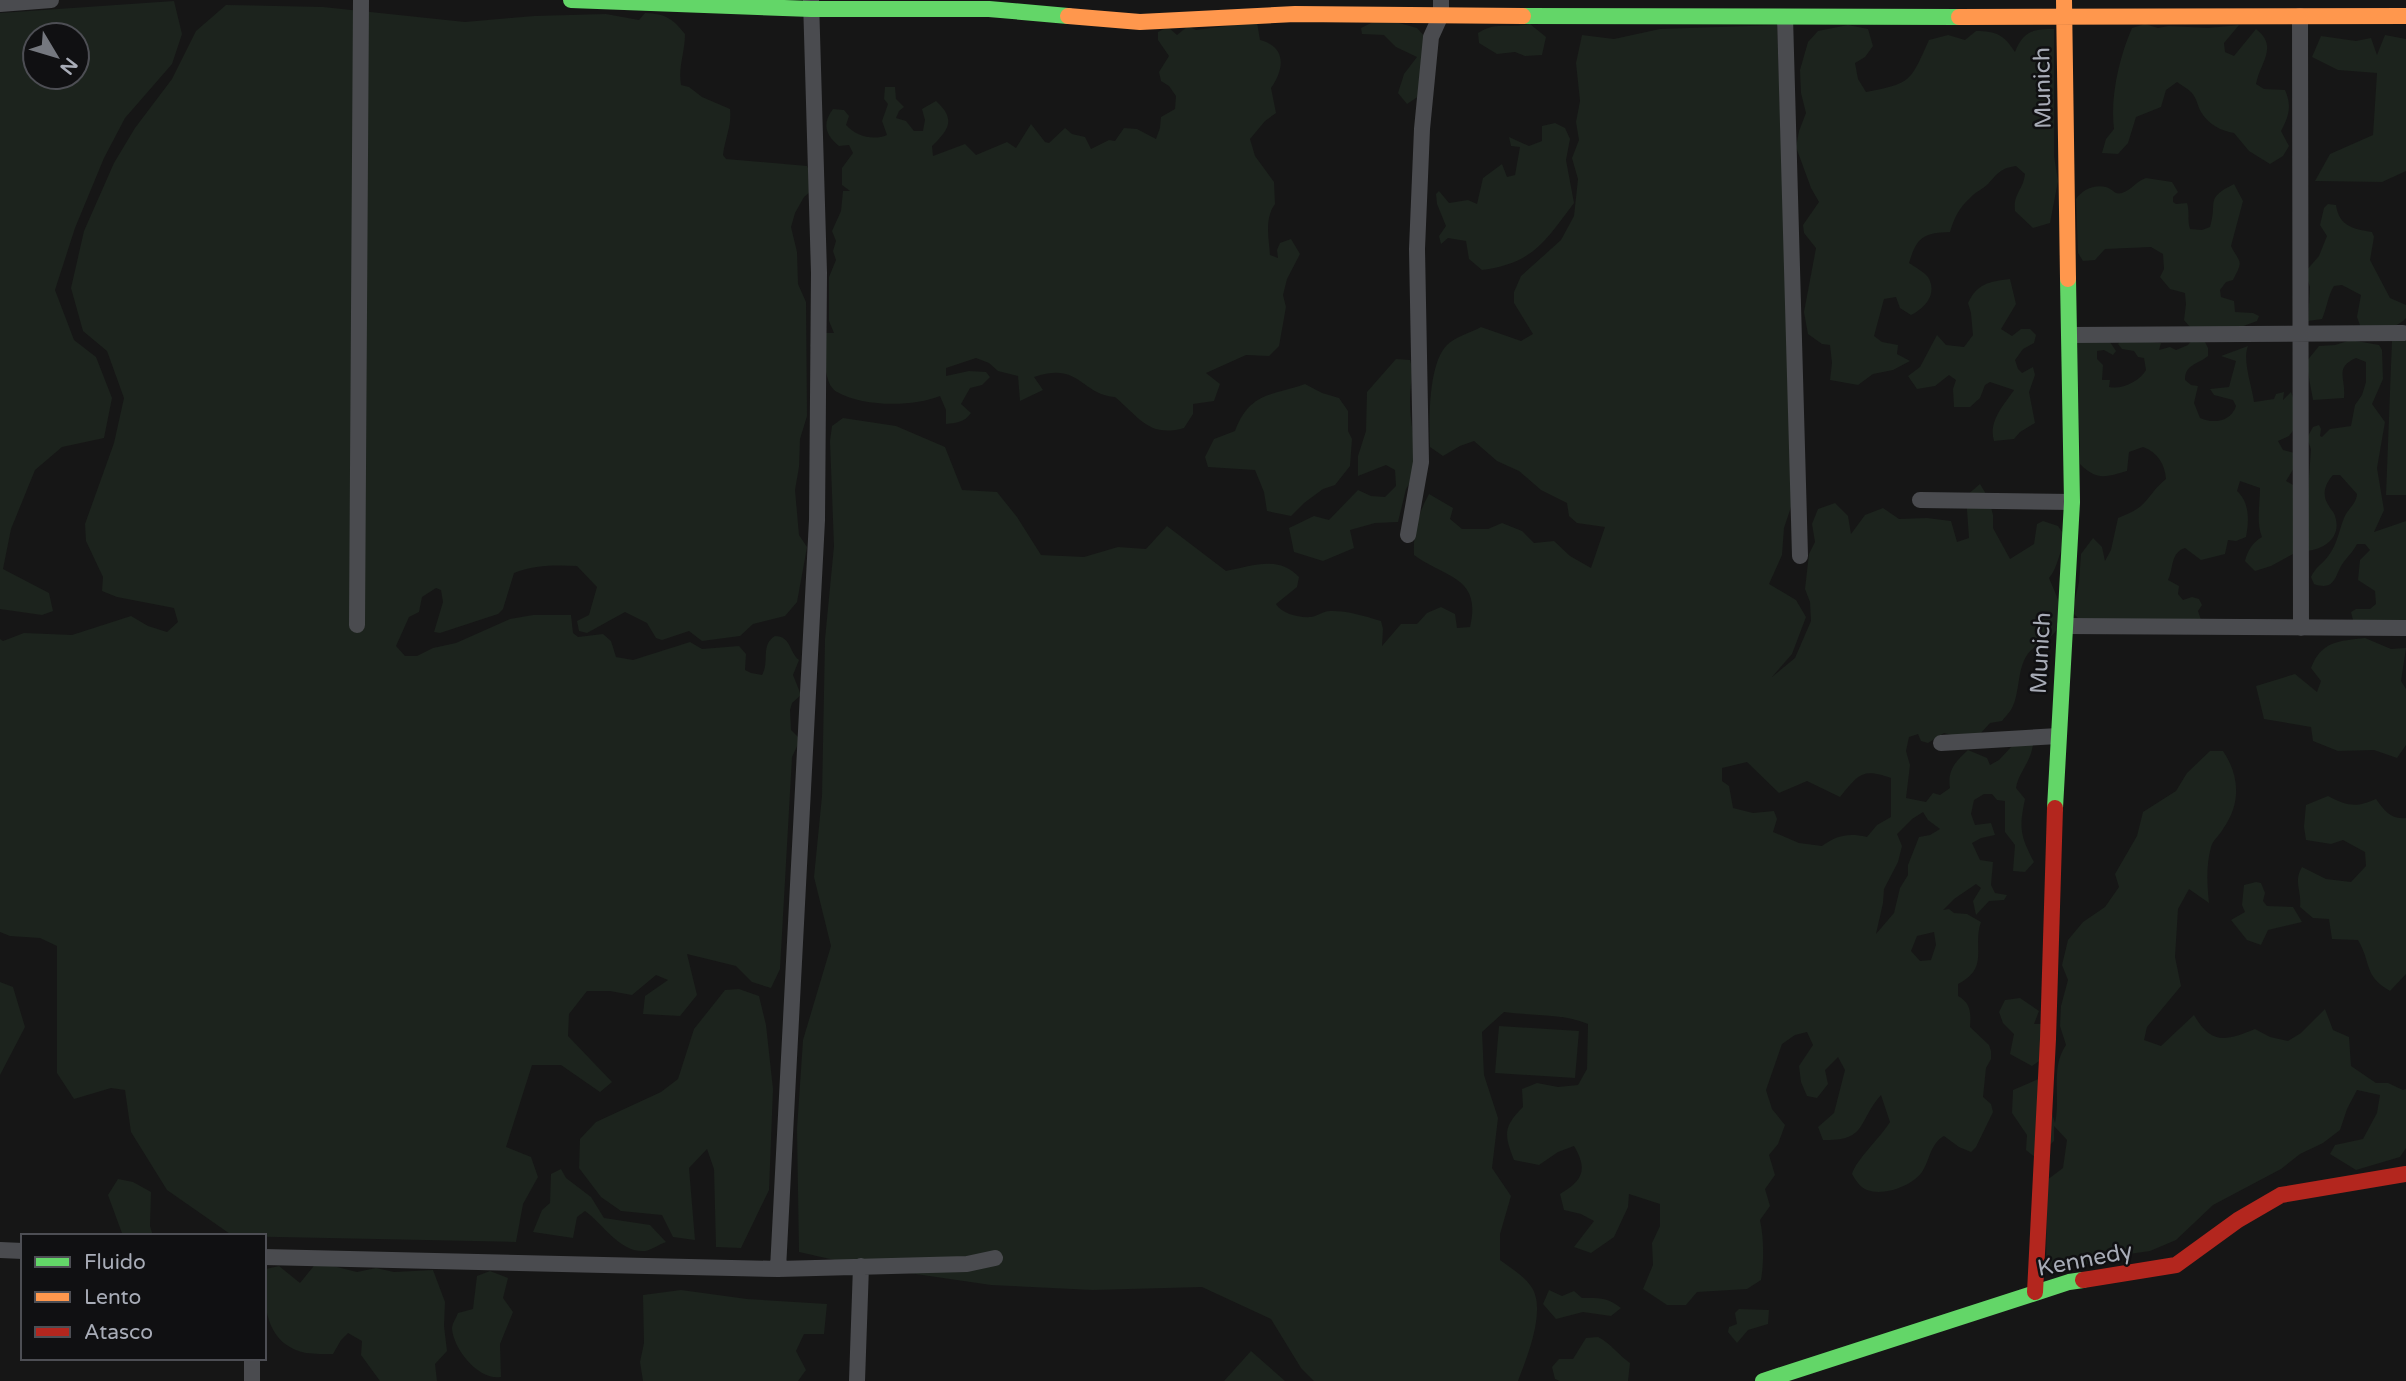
<svg xmlns="http://www.w3.org/2000/svg" width="2406" height="1381" viewBox="0 0 2406 1381" font-family="'Varela Round',sans-serif">
  <style>
    .green { fill: #1c231d; fill-rule: evenodd }
    .lines { fill: none; stroke-linecap: round; stroke-linejoin: round }
    .street { stroke: #4a4b4f; stroke-width: 16 }
    .fast { stroke: #63d668; stroke-width: 16 }
    .slow { stroke: #ff974d; stroke-width: 16 }
    .jam { stroke: #b3261e; stroke-width: 16 }
    .labels { text-anchor: middle; dominant-baseline: central; stroke-width: 5; stroke-linejoin: round; paint-order: stroke }
    .street-label { font-size: 23px; fill: #a8acb7; stroke: #101012 }
  </style>
  <rect width="100%" height="100%" fill="#161616"/>
  <path class="green" d="M174 1 182 34 172 64 125 118 104 158 75 228 55 290 74 340 96 357 112 398 104 438 62 447 35 470 11 529 3 569 49 593 53 611 42 615 0 609V13ZM77 35V77H35V35Z
    M226 5 323 7 465 22 534 16 606 14 639 20 645 13C666 14 672 18 685 34 685 52 678 67 681 85L689 87 702 97 730 109C732 126 725 138 723 155L726 159 807 166 813 181 811 191 804 197 795 213 791 227 797 252 798 284 806 302 807 416 800 439 799 467 795 490 799 535 807 547 797 602 785 616 753 624 740 636 702 641 689 631 662 640 656 638 647 623 625 612 587 633 579 631 577 621 589 615 597 587 577 566C555 565 534 565 514 573L503 609 498 614 440 633 434 632 443 602 441 590 436 588 422 597 419 612 409 617 396 646 405 656H417L433 648 456 643 510 619 533 615H571L573 633 578 637 603 634 611 641 616 657 633 660 690 642 702 649 739 646 746 654 745 670 751 673 762 675C770 662 760 645 775 636 791 636 789 652 799 660L793 675 801 695 792 703 790 710 791 730 799 738V742L792 757 780 969 771 988 752 982 736 966 687 954 697 995 680 1016 643 1014 645 996 668 980 656 975 632 995 610 991H587L569 1014 568 1036 612 1082 600 1092 561 1065H532L506 1147 531 1157 538 1177 523 1204 516 1242 233 1236 167 1190 131 1132 125 1090 111 1088 74 1099 57 1073V946L40 938 10 936 0 932V639L3 641 24 633 72 635 131 616 148 626 167 632 178 622 174 608 117 597 102 591 103 577 86 541 85 524 114 443 124 398 107 351 83 331 71 288 84 231 114 163 135 128 172 79 196 31Z
    M1381 18 1417 28 1426 38 1419 96 1407 104 1398 93 1404 74 1417 57 1396 47 1384 35 1362 34 1361 28Z
    M1257 22 1260 40C1286 47 1285 68 1271 88L1276 113 1265 121 1250 139 1255 156 1274 182 1275 204C1264 219 1269 238 1270 255L1278 258 1277 250 1280 243 1291 239 1300 254 1287 279 1283 295 1286 307 1279 346 1269 356 1246 355 1206 373 1220 384 1214 401 1193 404V414L1184 428C1149 438 1139 417 1115 397 1080 394 1080 361 1034 377L1043 390 1020 401 1018 376 998 371 989 363 976 358 946 368V376L969 371 986 372 990 377 982 385 970 388 961 404 971 413C965 422 956 423 946 424V410L940 396C913 407 863 407 837 392 826 385 828 373 823 363 820 356 813 353 810 345L826 333H834L829 321V277L836 260 833 251 836 241 832 231 841 211 843 191H850L842 185V168L853 153 849 145 839 146C825 135 822 123 833 109L844 110 849 116 846 125C856 136 873 141 887 135L882 121 888 104 884 99 885 87H895L896 99 904 107 899 111 896 118 906 121 914 131H923L925 120 922 109 936 101C957 120 948 130 932 146L933 156 965 144 976 155 1007 142 1016 148 1031 124 1045 142 1049 143 1065 128 1072 134 1085 137 1091 149 1109 140 1115 141 1124 128 1137 129 1156 139 1160 128 1161 117 1175 109 1176 96 1169 86 1161 81 1159 72 1169 56 1158 40V32L1168 27 1177 35 1188 26 1196 30Z
    M1530 24 1546 37 1542 55 1525 56 1515 52 1497 54 1479 43 1478 33C1497 21 1509 29 1530 24Z
    M2145 24 2158 28 2169 26 2208 28 2239 25 2224 43 2225 52 2234 56 2256 29C2279 47 2260 62 2256 84L2264 89 2285 90C2292 106 2289 116 2281 131L2289 146 2283 156 2270 164 2249 151 2234 133C2221 131 2208 124 2201 112 2197 105 2197 98 2191 92 2187 88 2181 85 2177 82L2166 90 2161 107 2136 117 2128 143 2118 154 2102 153 2106 139 2114 129C2110 97 2119 58 2132 28Z
    M1777 25 1794 498 1784 528 1782 555 1769 584 1796 600 1806 617 1792 654 1772 677 1795 658 1811 621 1810 602 1805 589 1809 554 1815 542 1812 524 1818 509 1835 503 1848 516 1851 534 1865 515 1883 508 1899 519 1927 518 1951 521 1957 542 1969 538 1966 496 1980 484 1989 499 1993 515V528L2010 559 2034 544 2037 524 2043 521 2058 526 2067 539C2058 552 2059 566 2049 578 2056 595 2063 606 2059 625 2055 639 2035 643 2027 655 2017 670 2020 693 2012 708 2010 712 2005 717 2002 721L1990 723 1980 734 1959 737 1944 733 1928 743 1921 741 1918 734 1909 737 1906 751 1910 765 1906 798 1926 802 1933 793 1940 795 1950 788C1947 770 1956 761 1968 750L1987 758 1990 765 1999 760 2013 745 2033 743C2032 761 2019 771 2016 788L2025 799C2019 828 2020 836 2034 862L2025 872 2013 871 2015 845 2005 832V801L1997 800 1992 794H1984L1974 800 1971 814 1975 825 1991 823 1995 835 1981 838 1972 843 1980 860 1993 862 1991 885 1995 893 2007 895 2004 900 1989 901 1976 915 1973 901 1981 888 1976 884 1954 899 1943 910 1949 909 1954 913 1967 914 1981 922C1972 947 1990 968 1958 984V996C1971 1003 1971 1013 1970 1027L1989 1045 1991 1051V1059L1986 1068 1983 1097 1991 1104 1993 1112 1976 1147 1971 1152 1959 1147 1944 1136C1930 1144 1930 1160 1922 1172 1911 1187 1883 1196 1867 1190 1860 1187 1856 1181 1852 1174 1856 1160 1880 1138 1890 1122L1881 1095C1857 1122 1868 1141 1823 1140L1818 1127 1834 1113 1845 1070 1838 1057 1825 1070 1828 1084 1817 1098 1807 1096 1801 1082 1799 1066 1813 1045 1807 1032 1795 1035 1782 1044 1766 1090 1772 1109 1785 1125 1778 1144 1769 1155 1775 1175 1765 1189 1770 1206 1760 1220C1764 1238 1764 1262 1761 1280L1747 1289 1697 1292 1686 1305H1667L1643 1289 1653 1265 1652 1243 1660 1226V1204L1629 1194 1628 1207 1614 1237 1591 1253 1574 1247 1594 1221 1581 1214 1564 1210 1560 1194C1583 1180 1588 1170 1574 1146L1558 1152 1539 1165 1514 1160C1504 1134 1503 1127 1523 1107L1522 1089 1537 1083 1558 1087 1578 1085 1587 1069 1588 1024C1562 1013 1532 1016 1504 1012L1482 1032 1484 1075 1498 1118 1492 1168 1511 1196 1500 1234V1260C1509 1267 1523 1275 1530 1285 1548 1307 1527 1357 1518 1381H1314L1301 1368 1271 1319 1202 1287 1093 1290 991 1285 861 1266 799 1252 797 1129 803 1040 831 946 814 877 822 796 825 639 834 546 830 441 832 426 843 418 896 426 945 447 962 490 997 492 1017 517 1041 555 1084 557 1118 547 1146 549 1167 526 1226 571C1253 566 1278 555 1299 577L1297 587 1276 604C1282 614 1299 618 1311 617 1318 616 1324 610 1332 611 1349 611 1364 616 1381 621L1383 629 1382 646 1401 624H1417L1427 613 1441 607 1455 614 1457 628 1470 627C1482 576 1445 578 1414 555 1413 532 1418 514 1429 494L1453 508 1450 519 1462 529H1488L1502 523 1522 531 1534 543 1554 541 1570 556 1591 568 1605 527 1577 523 1569 516 1567 503 1541 490 1519 471 1497 461 1474 441 1460 446 1443 456 1430 447C1429 421 1428 364 1447 345 1453 338 1472 332 1481 327L1521 341 1533 334 1514 303V292L1521 276 1561 240 1574 216 1578 179 1572 158 1579 140 1576 122 1580 101 1576 63 1582 35 1614 39 1660 29ZM1747 762 1779 793 1807 781 1840 797C1859 774 1862 768 1891 778V817L1877 825 1867 837C1848 833 1838 835 1822 846L1799 843 1773 832 1777 819 1774 811 1753 813 1733 808 1729 786 1722 781V768ZM1923 812 1928 820 1940 829 1930 835 1919 837 1908 865V875L1900 888 1894 913 1876 934 1883 903 1884 889 1898 862 1902 846 1897 834 1912 819ZM1934 932 1936 945 1931 960 1920 961 1911 951 1917 936Z
    M1848 25 1868 29 1873 46 1865 57 1855 63 1858 79 1866 92C1912 83 1910 82 1929 40L1948 35 1965 40 1976 31C1997 31 2004 35 2015 52 2023 31 2033 29 2054 29V156L2058 181 2050 223 2033 228 2015 211C2013 193 2023 191 2025 174L2016 166C2001 168 1998 173 1988 184 1983 189 1975 192 1970 198 1959 208 1954 218 1950 232 1923 233 1917 237 1909 263 1915 267 1924 272 1928 277 1938 294 1925 308 1911 315L1900 308 1896 297 1884 299 1874 336 1882 342 1898 345 1897 354 1910 361 1893 370 1873 374 1858 385 1830 380 1832 363 1830 345 1822 344 1808 334 1804 312 1816 248 1804 233 1803 225 1819 202 1811 188 1796 147 1799 131 1806 113 1801 93 1800 70 1808 42 1818 31Z
    M2385 35 2406 39V171L2382 182 2315 181 2330 154 2373 135 2377 73 2338 70 2312 57 2321 36 2356 41 2371 38 2377 55Z
    M1555 123 1565 128 1570 139 1566 160 1574 203C1545 241 1534 263 1482 270L1469 259 1466 241 1448 238 1441 244 1439 236 1446 226 1437 204 1436 194 1439 191 1449 203 1468 200 1477 204 1483 178 1502 164 1507 177 1515 175 1520 147 1511 146 1509 137 1529 146 1542 141V126Z
    M2146 178 2172 182 2178 192 2173 197V202L2176 204 2187 203C2190 212 2187 220 2190 229L2202 230 2210 227C2218 201 2204 199 2234 184L2243 201 2231 246C2240 264 2244 259 2233 280L2226 282 2220 290 2221 297 2234 301 2235 312 2253 313 2259 316 2257 321 2230 331 2190 327 2184 320 2186 304 2185 293 2170 289 2160 277 2164 269 2163 254 2151 247 2105 249 2095 260 2083 261 2078 253 2076 199C2082 190 2094 184 2106 187 2113 189 2114 195 2122 193 2132 190 2136 181 2146 178Z
    M2328 204 2336 205C2339 226 2353 229 2372 232L2374 237 2370 260 2390 298 2406 305V318C2395 331 2376 328 2361 328L2357 317 2361 295 2342 285 2334 286C2328 295 2327 308 2322 319L2308 321 2310 287 2305 272 2319 256 2327 236 2320 225 2324 208Z
    M2010 279 2016 304 2001 329 2012 336 2021 329H2030L2036 335 2034 343 2023 349 2015 360 2018 369 2022 373 2033 367 2035 375 2029 392 2035 423 2020 432 2014 439 1994 441C1988 421 2004 405 2014 390L1990 382 1985 385 1980 398 1970 407H1954L1953 389 1956 380 1949 375 1935 386 1917 389 1908 376 1920 367 1937 335 1946 345 1964 347 1973 335 1971 313 1968 303C1978 283 1988 282 2010 279Z
    M2122 339 2161 343 2159 350 2170 347 2176 350 2188 345 2191 341 2204 340 2208 348V356C2197 365 2185 364 2185 380L2191 385 2198 386 2194 403 2200 418C2213 424 2231 422 2236 406L2233 400 2214 395 2210 389 2229 387 2236 361 2221 356 2248 346C2242 360 2252 386 2254 402L2274 399 2276 394 2284 392 2283 400 2291 392 2294 400 2295 428 2289 436 2278 441 2283 450 2298 454 2297 463 2286 481 2295 486 2293 554 2271 566 2255 571 2245 561C2248 550 2252 543 2262 537 2256 523 2260 503 2260 488L2240 481 2237 491C2250 503 2249 521 2246 537L2236 541 2228 540 2225 554 2201 560 2185 548C2170 553 2174 568 2168 580L2179 586 2178 594 2183 600 2192 597 2199 599 2202 605 2198 611 2202 623H2083L2072 612 2079 582 2081 554 2093 538 2102 547 2105 561 2111 550 2118 518C2128 514 2138 510 2145 502 2153 493 2155 488 2166 479 2165 465 2158 452 2143 447L2129 452 2127 471C2106 477 2097 481 2080 464L2077 343 2085 340 2110 342 2116 351 2113 355 2104 350 2097 351V359L2103 365 2102 380H2110L2109 387C2122 390 2140 381 2146 370L2144 358 2138 357 2134 351 2122 349 2118 344Z
    M2351 340 2379 345 2382 350 2383 379 2372 404 2385 422 2377 468 2384 510 2374 532 2406 521V625L2353 620 2351 612 2356 609H2370L2376 604 2375 591 2358 580 2360 560 2370 550 2365 544H2357C2353 552 2348 556 2343 563 2335 574 2336 592 2314 584L2311 577C2316 566 2323 564 2329 555 2337 544 2339 531 2344 518 2348 508 2356 505 2357 494L2340 475H2333C2325 484 2321 495 2329 506 2331 510 2334 512 2335 516 2342 537 2325 549 2307 551V506L2311 449 2307 438 2313 427 2319 425 2321 429 2320 436 2322 437 2330 429 2351 426 2355 405 2362 395 2366 382V362L2356 358C2334 368 2346 377 2344 398L2313 400 2306 362 2319 346 2335 345Z
    M2392 340H2406V495H2386Z
    M1396 359 1410 360C1414 373 1410 386 1410 399 1410 423 1414 442 1421 465L1406 489 1398 522 1375 523 1350 530 1354 548 1323 561 1294 552 1289 528 1314 516 1329 520 1358 490 1371 496 1385 497 1396 486 1395 470 1386 465 1358 476V456L1366 431 1367 392Z
    M1305 384 1322 393 1339 398 1348 411V431L1352 439 1350 466 1335 485 1323 489 1304 503 1291 516 1267 511 1264 492 1255 470 1208 467 1205 457 1214 439 1235 431C1250 392 1271 396 1305 384Z
    M2365 638 2391 649 2406 648 2401 681 2406 689V745L2397 758 2374 750 2338 751 2313 741 2311 727 2264 719 2256 686 2295 674 2317 692 2321 681 2311 668C2321 641 2339 641 2365 638Z
    M2210 751H2223C2240 776 2241 804 2223 829 2219 836 2213 840 2211 847 2206 866 2207 884 2209 903L2189 889 2178 909 2175 957 2181 986 2147 1027 2144 1040 2161 1046 2194 1015C2211 1045 2226 1041 2255 1029L2270 1037 2288 1041 2301 1033 2325 1009 2333 1030 2349 1037 2351 1066 2376 1083H2388L2403 1090 2406 1089V1148L2400 1157 2356 1170 2330 1154 2335 1145 2363 1139 2377 1113 2380 1095 2357 1090 2347 1109 2340 1130 2323 1143 2300 1154 2281 1169 2213 1205 2176 1240 2150 1251 2115 1256 2093 1264H2074L2046 1273 2047 1180 2063 1168 2067 1140 2054 1126V1141L2036 1158 2026 1150 2027 1135 2012 1113 2013 1090 2041 1078 2055 1123C2061 1097 2050 1068 2066 1045L2060 1026 2061 1006 2068 980 2062 965 2068 940 2083 922 2105 907 2119 887 2115 874 2137 836 2143 812 2176 791 2187 773Z
    M2328 796C2347 806 2356 808 2376 799 2384 810 2391 820 2406 818V974L2390 991C2363 975 2372 964 2358 940L2332 939 2329 919 2313 918 2300 907C2302 891 2293 882 2302 867L2326 879 2351 882 2366 866 2365 852 2343 840 2331 844 2306 840 2304 827 2306 805Z
    M2256 882 2261 883 2265 893 2263 901 2267 906 2293 907 2302 922 2268 930 2261 945 2247 940 2231 920 2245 912 2242 905 2244 885Z
    M0 982 13 987 25 1027 0 1075Z
    M739 989 759 996 766 1025 773 1089 769 1190 741 1248 716 1247 714 1169 707 1149 689 1168 695 1240 673 1237 662 1215 621 1211 601 1197 579 1168 580 1139 596 1122 661 1092 678 1079 694 1029 725 990Z
    M2020 998 2039 1011 2034 1024H2042L2052 1052 2032 1066 2010 1054 2014 1034 2003 1023 1999 1012 2005 1000Z
    M1499 1026 1579 1031 1575 1078 1495 1073Z
    M561 1169 566 1178 591 1197 604 1218 650 1225 666 1242C660 1244 651 1250 645 1251 620 1253 603 1224 585 1211L577 1217 573 1238 533 1232 542 1210 550 1203 551 1174Z
    M118 1179 133 1182 151 1192 150 1226 153 1236H123L108 1195Z
    M317 1262 357 1272 376 1268 394 1272 433 1270 445 1302 444 1326 447 1351 435 1364 437 1381H380L361 1355 362 1341 348 1333 341 1340 333 1354C324 1354 315 1354 306 1353 265 1345 262 1303 266 1269L279 1266 300 1283Z
    M490 1271 508 1278 503 1298 513 1312 500 1344 501 1377C479 1381 454 1350 452 1329 452 1324 456 1318 458 1313L473 1309 477 1276Z
    M681 1290 747 1299 827 1304 824 1334H804L796 1351 806 1370 798 1381H643L640 1362 644 1343 643 1295Z
    M1549 1290 1562 1296 1574 1291 1582 1298C1599 1298 1607 1297 1621 1308L1611 1316 1583 1312 1556 1319 1543 1304Z
    M1739 1309 1769 1310 1768 1324 1748 1330 1737 1343 1728 1332 1729 1327 1737 1324 1735 1313Z
    M1598 1337C1612 1344 1618 1355 1630 1363L1628 1381H1560L1555 1379 1552 1367 1559 1359H1573L1586 1338Z
    M1251 1351 1285 1381H1224Z"/>
  <g class="lines">
    <path class="street" d="M0 4 51 0
      M2300 16 2301 628
      M1785 17 1800 556
      M2070 335 2403 333
      M1920 500 2072 502
      M1408 535 1421 462 1417 249 1422 129 1431 37 1441 15V0
      M357 625 361 0
      M2065 626 2406 628
      M1941 743 2058 736
      M0 1250 23 1251
      M264 1257 778 1269 967 1264 995 1258
      M778 1269 817 520 819 273 811 0
      M252 1381V1358
      M857 1381 861 1266"/>
    <path class="fast" d="M571 0 811 9H989L1068 16
      M1523 16 1959 17
      M2055 808 2072 502 2068 279
      M1763 1381 2069 1282 2083 1280"/>
    <path class="slow" d="M2064 0 2068 279
      M1068 16 1140 22 1295 14 1523 16
      M1959 17 2406 16"/>
    <path class="jam" d="M2083 1280 2176 1265 2238 1220 2281 1195 2406 1174
      M2035 1292 2048 1039 2055 808"/>
  </g>
  <g class="labels">
    <g class="street-label">
      <text transform="translate(2043 88) rotate(-91)">Munich</text>
      <text transform="translate(2041 653) rotate(-87)">Munich</text>
      <text transform="translate(2085 1260) rotate(-11)">Kennedy</text>
    </g>
  </g>
  <rect x="21" y="1234" width="245" height="126" fill="#101012" stroke="#4d4e54" stroke-width="2"/>
  <rect x="35" y="1257" width="35" height="10" fill="#63d668" stroke="#4d4e54" stroke-width="2"/>
  <text x="84" y="1269" font-size="21" fill="#a8acb7">Fluido</text>
  <rect x="35" y="1292" width="35" height="10" fill="#ff974d" stroke="#4d4e54" stroke-width="2"/>
  <text x="84" y="1304" font-size="21" fill="#a8acb7">Lento</text>
  <rect x="35" y="1327" width="35" height="10" fill="#b3261e" stroke="#4d4e54" stroke-width="2"/>
  <text x="84" y="1339" font-size="21" fill="#a8acb7">Atasco</text>
  <g transform="translate(56 56) rotate(128)"><circle r="33" fill="#101012" stroke="#4d4e54" stroke-width="2"/>
  <path d="M0-5L12 26L0 18L-12 26Z" fill="#75787f"/>
  <text y="-10" font-size="19" font-weight="bold" text-anchor="middle" fill="#a8acb7">N</text>
  </g>
</svg>
